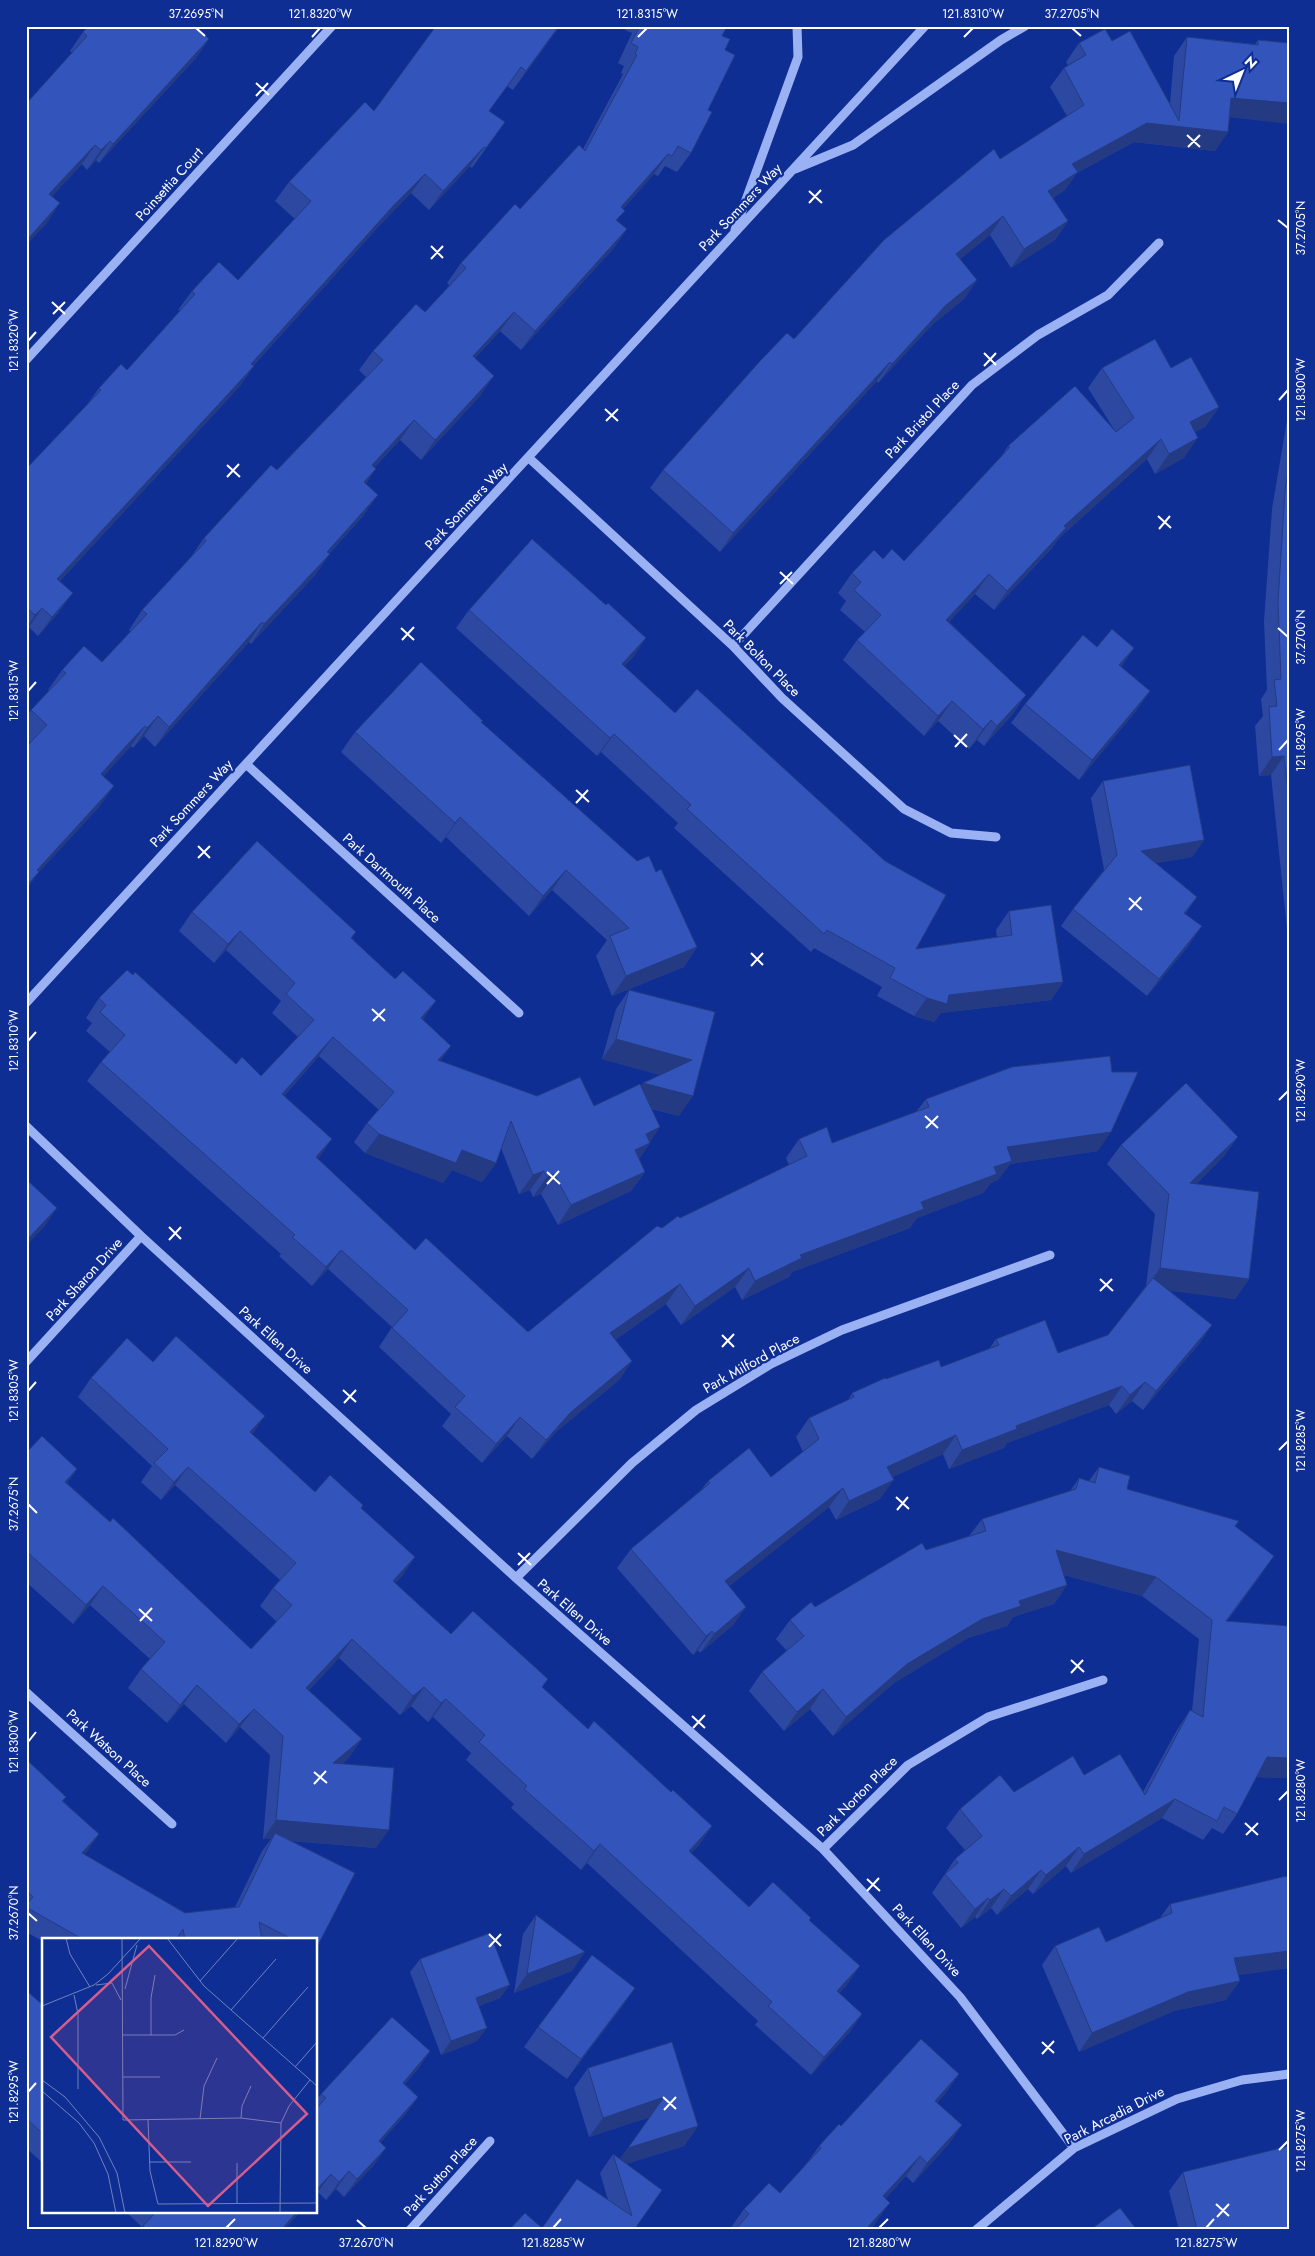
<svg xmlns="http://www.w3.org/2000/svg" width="1315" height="2256" viewBox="0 0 1315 2256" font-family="Jost,sans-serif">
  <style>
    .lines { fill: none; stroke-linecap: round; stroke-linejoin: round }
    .minor { stroke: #9ab1f4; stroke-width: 9 }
    .wall { fill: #2c48a1 }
    .shaded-wall { fill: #243b83 }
    .building { fill: #3354bb; stroke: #243b83 }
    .ticks { fill: none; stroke: #fff; stroke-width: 2 }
    .labels { text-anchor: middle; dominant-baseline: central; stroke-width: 4.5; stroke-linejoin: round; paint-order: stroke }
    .street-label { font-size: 14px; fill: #fff; stroke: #0f2e93 }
    .inset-road { fill: none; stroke: #6f82be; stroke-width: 1 }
    .view { fill: #d45d8c; fill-opacity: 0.15; stroke: #d45d8c; stroke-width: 2.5 }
    .inset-edge { fill: none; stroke: #fff; stroke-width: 2.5 }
    .neatline { fill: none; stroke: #fff; stroke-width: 2 }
    .ticks-label { font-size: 12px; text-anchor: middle; fill: #fff }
  </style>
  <rect width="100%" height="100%" fill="#0f2e93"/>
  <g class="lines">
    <path class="minor" d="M795 169 853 145 1001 40 1025 26
      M735 230 798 57 797 26
      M26 360 332 26
      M529 458 733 646 782 698 904 809 951 833 996 837
      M733 646 972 385 1038 335 1108 295 1159 243
      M246 764 519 1013
      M26 1003 925 26
      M26 1126 141 1236 516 1578 823 1849 960 1997 1074 2148
      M26 1362 141 1236
      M516 1578 632 1463 696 1410 771 1364 842 1330 1050 1255
      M26 1692 172 1824
      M823 1849 908 1765 988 1717 1103 1680
      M410 2230 490 2141
      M976 2230 1074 2148 1177 2099 1242 2080 1289 2074"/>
  </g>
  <path class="wall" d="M436 26H560L513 90 507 86 489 111 505 122 472 168 470 166 429 210 411 193 380 225 253 366H254L240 386 60 581 59 612 38 636 29 627 26 630V469L86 406 99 388 127 370 180 311 178 310 192 291 238 280 295 219 275 201 289 182 374 111Z
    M627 26H727L722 36 725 50 708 110 691 153 677 172 665 166 658 176 654 174 623 209 617 221 627 229 613 249 521 350 500 331 475 358 480 396 421 460 400 440 374 468 366 484 364 515 329 554 316 574 251 644 249 642 155 747 144 736 133 748 131 746 111 767 103 776 100 806 38 873 26 890V747L31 743 26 739V718L31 710 50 691 48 690 62 670 102 662 131 632 129 630 142 610 190 558 204 538 277 470 366 377 359 370 373 351 425 312 450 286 447 283 461 263 520 209 583 149 623 74 621 73 624 66 618 63 632 33 625 30Z
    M83 32 209 39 196 58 99 163 96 160 87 170 82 164 52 196 47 223 26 245V104L72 53 70 51Z
    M1187 37 1255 44 1258 40 1289 43 1229 117 1228 132 1215 151 1134 142 1077 173 1065 190 1053 198 1068 221 1055 240 1011 268 990 235 960 259 977 280 964 299 933 324 878 383 877 381 720 552 650 488 663 470 794 339 1000 159 1067 116 1050 87 1064 68 1068 65 1066 62 1079 43 1112 41 1170 104 1174 56Z
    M1102 368H1171L1219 407 1205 427 1195 432 1184 458 1155 474 1147 459 1058 539 1052 548 994 610 975 594 949 622 1026 695 1012 715 984 746 977 740 969 749 938 721 924 736 843 660 857 640 865 632 840 610 846 601 838 593 852 573 883 559 904 561 1001 457 1008 446 1115 431 1088 388Z
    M1289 408V949L1271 775 1259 776 1255 726 1263 716 1261 699 1267 690 1264 621 1272 509Z
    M469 610 634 656 624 666 916 949 997 937 996 930 1009 911 1063 982 1051 1000 941 1013 934 1022 914 1016 877 996 882 987 814 948 811 952 674 828 678 823 601 752 597 756 456 628Z
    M1097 647 1134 648 1121 667 1150 691 1136 711 1079 780 1011 723 1025 704Z
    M481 722 637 861 656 872 697 947 684 967 612 996 596 956 607 940 552 890 529 916 446 837 441 843 341 752 355 732Z
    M1103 781 1204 840 1192 857 1156 863 1197 897 1185 914 1190 944 1147 996 1061 926 1073 909 1104 870 1091 798Z
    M192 912 352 938 423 1020 451 1046 440 1061 537 1096 594 1106 641 1086 660 1075 602 1059 616 1009 629 990 679 1116 652 1109 650 1143 639 1159 645 1172 631 1191 558 1225 541 1194 533 1197 530 1190 519 1194 501 1148 496 1163 482 1182 452 1170 443 1183 365 1153 354 1142 367 1123 379 1110 319 1056 284 1096 318 1159 415 1250 528 1332 662 1228 789 1165 786 1158 799 1139 832 1143 916 1112 926 1099 1098 1151 1010 1164 998 1180 991 1183 983 1193 917 1218 910 1228 792 1272 789 1277 742 1300 735 1287 681 1325 666 1304 615 1340 632 1361 619 1380 556 1432 532 1459 507 1436 482 1463 442 1426 451 1414 379 1347 392 1327 328 1269 312 1286 279 1256 281 1254 87 1081 101 1062 110 1052 86 1031 92 1023 86 1018 99 998 261 1076 298 1037 272 1013 281 1001 226 950 214 963 179 931Z
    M1238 1137 1224 1156 1196 1184 1249 1279 1235 1299 1169 1290 1212 1325 1199 1344 1143 1410 1132 1401 1116 1414 1109 1405 1007 1443 1004 1448 949 1469 943 1454 892 1477 880 1499 836 1520 829 1507 729 1586 746 1607 733 1625 700 1653 698 1650 693 1655 617 1568 631 1549 701 1490 708 1481 771 1477 803 1452 796 1437 809 1418 848 1400 852 1393 886 1379 941 1367 989 1349 996 1339 1058 1353 1108 1335 1146 1286 1155 1214 1107 1164 1121 1145Z
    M153 1362 252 1434 315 1492 361 1508 415 1557 402 1576 395 1583 451 1634 542 1687 588 1729 671 1792 712 1826 699 1845 691 1853 749 1907 809 1920 847 1985 839 1993 862 2014 849 2033 811 2075 755 2025 758 2021 587 1863 581 1870 511 1808 514 1804 466 1760 471 1753 433 1717 428 1722 411 1706 400 1715 339 1658 309 1690 349 1758 342 1764 376 1848 291 1841 316 1940H44V1942L26 1932V1759L66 1797 63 1801 99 1834 84 1855 185 1913 235 1907 262 1851 271 1839H263L270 1755 240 1727 226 1743 184 1704 167 1723 128 1688 141 1669 150 1659 90 1605 73 1624 26 1582V1453L77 1469 67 1483 251 1649 277 1622 260 1606 273 1588 280 1580 175 1485 161 1500 141 1482 152 1466 78 1397 91 1378Z
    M1099 1467 1127 1489 1235 1526 1261 1575 1227 1621 1289 1626V1778L1256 1777 1237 1814 1223 1834 1212 1828 1203 1840 1162 1818 1071 1873 1066 1866 1033 1894 1028 1889 997 1915 991 1908 977 1919 975 1917 961 1928 932 1893 955 1859 965 1850 946 1828 960 1809 1014 1792 1084 1775 1143 1792 1177 1730 1190 1710 1192 1711 1199 1639 1142 1596 1064 1575 1067 1585 1054 1604 1013 1617 1007 1626 968 1638 894 1683 833 1736 810 1709 784 1731 749 1691 762 1672 787 1651 776 1639 790 1620 926 1550 969 1536 982 1519 1070 1491 1079 1478 1089 1481Z
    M1289 1876V1968L1238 1975 1226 2000 1174 2011 1079 2052 1042 1965 1055 1946 1106 1942 1160 1918 1170 1904Z
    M536 1915 572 1971 514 1993 523 1934Z
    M420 1959 500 1998 479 2006 477 2041 441 2055 410 1972Z
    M635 1988 621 2008 567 2079 524 2047 538 2027Z
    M26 1995 44 2006V2164L26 2148Z
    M430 2051 418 2069 405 2084 418 2097 405 2115 380 2143 386 2148 373 2166 344 2197 336 2189 326 2200 318 2192 316 2194V2100L321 2094Z
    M588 2068 698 2126 684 2146 626 2164 634 2230 542 2228 608 2200 600 2173 613 2154 620 2159 650 2117 589 2137 574 2088Z
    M959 2074 945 2094 937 2103 962 2125 948 2145 913 2183 906 2176 886 2198 876 2222 870 2230 730 2229 744 2209 780 2193 807 2163 819 2146 841 2126Z
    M1183 2172 1289 2230H1179L1169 2191Z
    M126 2212H300L284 2230H140L142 2227Z"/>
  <path class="shaded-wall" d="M559 26H560L513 90 526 71Z
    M209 39 196 58 99 163 113 144Z
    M1231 98 1289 103V124L1218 116Z
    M1147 123 1228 132 1215 151 1134 142 1077 173 1065 190 1035 210 1048 191 1072 164Z
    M110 141 96 160 87 170 101 150Z
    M95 145 82 164 36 213 49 194Z
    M484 147 470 166 429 210 443 191Z
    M668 154 654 174 607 227 621 207Z
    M425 174 411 193 380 225 237 383 251 364 394 205Z
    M60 203 47 223 26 245V241Z
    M1003 216 990 235 943 273 956 254Z
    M1068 221 1055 240 1011 268 1024 249Z
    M627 229 613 249 521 350 535 331Z
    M977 280 964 299 933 324 878 383 892 364 946 305Z
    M514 312 500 331 459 376 473 356Z
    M890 362 877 381 720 552 733 533Z
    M254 366 240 386 44 598 57 579Z
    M494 376 480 396 421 460 435 440Z
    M1219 407 1205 427 1176 442 1190 422Z
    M414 420 400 440 358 485 372 465Z
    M1198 438 1184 458 1155 474 1169 454Z
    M1161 439 1147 459 1058 539 1052 548 994 610 1007 591 1064 526Z
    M376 469 362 489 364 482Z
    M378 495 364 515 313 571 327 552Z
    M330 554 316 574 251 644 264 624Z
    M989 574 975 594 933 639 946 620Z
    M73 593 59 612 38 636 52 617Z
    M42 608 29 627 26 630V628L35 615Z
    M262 622 249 642 155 747 169 727Z
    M646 638 634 656 609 683 622 664Z
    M1134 648 1120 668 1119 665Z
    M1150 691 1136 711 1079 780 1092 760Z
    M1026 695 1012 715 984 746 997 726Z
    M952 701 938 721 924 736 938 716Z
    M158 716 144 736 133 748 147 728Z
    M991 720 977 740 969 749 983 729Z
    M145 726 131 746 88 794 101 774Z
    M614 734 601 752 597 756 610 738Z
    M1284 756 1271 775 1259 776 1272 757Z
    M114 786 100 806 38 873 26 890V886L37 870Z
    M460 817 446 837 441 843 455 823Z
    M1204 840 1192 857 1128 868 1141 851Z
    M566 870 552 890 529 916 543 896Z
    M1202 926 1190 944 1147 996 1159 979Z
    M240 931 226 950 214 963 228 944Z
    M697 947 684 967 612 996 626 976Z
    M1063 982 1051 1000 941 1013 934 1022 914 1016 927 998Z
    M436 1001 423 1020 421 1018Z
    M333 1037 319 1056 268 1113 282 1094Z
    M616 1039 692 1060 678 1080 602 1059Z
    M451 1046 437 1065 438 1060Z
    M643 1083 693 1096 679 1116 629 1102Z
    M660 1127 637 1162 621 1169 646 1134Z
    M1111 1132 1098 1151 1010 1164 998 1180 991 1183 983 1193 917 1218 910 1228 792 1272 789 1277 742 1300 755 1281 800 1255 921 1202 1007 1147Z
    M379 1134 462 1150 496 1163 482 1182 452 1170 443 1183 365 1153Z
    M1238 1137 1224 1156 1176 1203 1190 1183Z
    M332 1139 319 1158 302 1177 316 1157Z
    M544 1171 530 1190 519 1194 533 1175Z
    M645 1172 631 1191 558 1225 571 1205Z
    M554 1174 541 1194 533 1197 547 1177Z
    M57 1208 45 1226 26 1246V1241Z
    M341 1250 328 1269 312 1286 326 1267Z
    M749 1268 735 1287 681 1325 695 1306Z
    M1160 1268 1249 1279 1235 1299 1146 1288Z
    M680 1284 666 1304 596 1353 610 1333Z
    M1212 1325 1199 1344 1143 1410 1156 1391Z
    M632 1361 619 1380 556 1432 532 1459 546 1440 570 1413Z
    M1145 1382 1132 1401 1116 1414 1130 1395Z
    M1122 1386 1109 1405 1007 1443 1004 1448 949 1469 962 1450 1016 1426Z
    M265 1416 252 1435 250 1432Z
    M520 1417 507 1436 482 1463 496 1444Z
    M956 1435 943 1454 874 1486 887 1467Z
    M188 1467 175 1485 161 1500 174 1482Z
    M77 1469 64 1487 65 1482Z
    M894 1480 880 1499 836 1520 849 1501Z
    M843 1488 829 1507 712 1600 725 1581Z
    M1056 1550 1156 1577 1142 1596 1042 1569Z
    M1274 1556 1261 1575 1212 1640 1226 1621Z
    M415 1557 402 1576 380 1600 393 1581Z
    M1067 1585 1054 1604 1013 1617 1007 1626 968 1638 894 1683 833 1736 846 1717 907 1664 982 1619 1019 1601Z
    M103 1586 90 1605 73 1624 86 1605Z
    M746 1607 733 1625 700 1653 714 1634Z
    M712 1631 698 1650 693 1655 706 1636Z
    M352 1639 339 1658 293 1706 306 1688Z
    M197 1685 184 1704 167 1723 180 1705Z
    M424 1687 411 1706 400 1715 413 1696Z
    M823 1689 810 1709 784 1731 797 1712Z
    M446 1699 433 1717 428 1722 441 1703Z
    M254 1709 240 1727 226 1743 239 1724Z
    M362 1739 349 1758 320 1782 333 1763Z
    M1267 1757 1289 1758V1778L1253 1777Z
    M1175 1799 1162 1818 1071 1873 1084 1854Z
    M276 1820 389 1830 376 1848 272 1839 275 1833 271 1839H263Z
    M712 1826 699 1845 676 1870 689 1851Z
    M99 1834 87 1852 69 1871 82 1853Z
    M600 1844 587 1863 581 1870 594 1851Z
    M1079 1847 1066 1866 1033 1894 1046 1875Z
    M1041 1870 1028 1889 997 1915 1011 1896Z
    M1004 1889 991 1908 977 1919 990 1900Z
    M988 1898 975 1917 961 1928 975 1909Z
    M1289 1951V1968L1221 1978 1234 1958Z
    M585 1952 572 1971 514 1993 527 1974Z
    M860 1966 847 1985 824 2009 837 1991Z
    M1240 1981 1226 2000 1174 2011 1079 2052 1092 2033 1188 1992Z
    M510 1985 500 1998 467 2011 476 1998Z
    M635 1988 621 2008 567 2079 581 2059Z
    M862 2014 849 2033 811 2075 824 2057Z
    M487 2028 477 2041 441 2055 451 2041Z
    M430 2051 418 2069 390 2101 403 2083Z
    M959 2074 945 2094 921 2120 935 2101Z
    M418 2097 405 2115 366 2159 379 2141Z
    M664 2097 650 2117 589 2137 603 2118Z
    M962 2125 948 2145 913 2183 927 2163Z
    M698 2126 684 2146 617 2167 616 2165 628 2148Z
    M386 2148 373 2166 344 2197 357 2179Z
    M920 2156 906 2176 869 2216 883 2196Z
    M349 2171 336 2189 326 2200 339 2182Z
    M331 2174 318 2192 316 2194V2190Z
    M890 2203 876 2222 870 2230H865Z
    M297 2212H300L284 2230H281Z"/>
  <path class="building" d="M89 26H196L209 39 113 144 110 141 101 150 95 145 49 194 60 203 26 241V104L87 36 83 32Z
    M436 26H559L526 71 521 67 489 111 505 122 486 148 484 147 443 191 425 174 394 205 251 364 254 366 57 579 73 593 52 617 42 608 35 615 28 609 26 611V469L101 390 99 388 121 364 127 370 195 294 192 291 219 262 238 280 311 201 289 182 365 102 374 111Z
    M640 26H727L722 36 730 39 725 50 735 55 708 110 712 112 691 153 678 146 672 156 668 154 621 207 625 211 616 220 627 229 535 331 514 312 473 356 494 376 435 440 414 420 372 465 376 469 364 482 378 495 327 552 330 554 264 624 262 622 169 727 158 716 147 728 145 726 125 747 101 774 114 786 37 870 39 872 26 886V747L47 725 31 710 66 673 62 670 84 646 102 662 147 614 142 610 206 541 204 538 271 465 277 470 383 360 373 351 416 304 425 312 466 268 461 263 515 204 520 209 579 145 585 151 637 55 635 54 638 47 631 43Z
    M1105 29 1112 41 1130 31 1179 121 1187 37 1258 45V40L1289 43V103L1231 98 1228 132 1147 123 1072 164 1078 172 1048 191 1068 221 1024 249 1003 216 956 254 977 280 946 305 892 364 890 362 733 533 663 470 761 360 787 333 794 339 884 240 994 149 1000 159 1084 105 1064 68 1086 55 1079 43Z
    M1155 339 1171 368 1191 357 1219 407 1190 422 1198 438 1169 454 1161 439 1064 526 1066 528 1007 591 989 574 946 620 1026 695 997 726 991 720 983 729 952 701 938 716 857 640 881 615 854 590 861 582 852 573 874 550 883 559 892 549 904 561 1010 447 1008 446 1075 386 1116 432 1134 418 1102 368Z
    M1289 469V800L1284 756 1272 757 1269 707 1277 706 1274 680 1281 679 1278 602 1285 490Z
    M532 539 606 605 608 603 646 638 622 664 675 713 697 689 885 861 946 895 916 949 1012 935 1009 911 1051 905 1063 982 949 995 947 1004 927 998 890 978 895 968 827 930 824 934 687 809 691 805 614 734 610 738 469 610Z
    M1112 629 1134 648 1119 665 1150 691 1092 760 1025 704 1083 635 1097 647Z
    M421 662 483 721 481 722 637 861 649 856 656 872 661 869 697 947 626 976 610 936 629 928 566 870 543 896 460 817 455 823 355 732Z
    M1190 765 1204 840 1141 851 1197 897 1184 913 1202 926 1159 979 1073 909 1117 855 1103 781Z
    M257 841 356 932 351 938 395 979 403 971 436 1001 421 1018 451 1046 438 1060 537 1096 580 1077 594 1106 640 1084 660 1127 646 1134 650 1143 635 1150 645 1172 571 1205 554 1174 547 1177 544 1171 533 1175 511 1121 496 1163 462 1150 456 1163 379 1134 367 1123 394 1092 333 1037 282 1094 332 1139 316 1157 415 1250 426 1238 528 1332 657 1226 662 1228 678 1216 680 1218 807 1156 799 1139 827 1127 832 1143 929 1107 926 1099 1012 1067 1110 1056 1112 1072H1138L1111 1132 1007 1147 1012 1161 994 1167 997 1174 921 1202 924 1209 800 1255 802 1258 755 1281 749 1268 695 1306 680 1284 610 1333 632 1361 570 1413 546 1440 520 1417 496 1444 455 1407 465 1396 392 1328 408 1310 341 1250 326 1267 292 1237 295 1235 101 1062 125 1035 100 1012 106 1005 99 998 127 970 133 975 135 972 236 1064 242 1057 261 1076 314 1020 286 994 295 983 240 931 228 944 192 912Z
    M629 990 715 1012 693 1096 643 1083 692 1060 616 1039Z
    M1186 1083 1238 1137 1190 1183 1259 1192 1249 1279 1160 1268 1169 1194 1121 1145Z
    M26 1179 57 1208 26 1241Z
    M1153 1278 1212 1325 1156 1391 1145 1382 1130 1395 1122 1386 1016 1426 1017 1429 962 1450 956 1435 887 1467 894 1480 849 1501 843 1488 725 1581 746 1607 714 1634 712 1631 706 1636 631 1549 710 1483 708 1481 749 1448 771 1477 819 1439 809 1418 854 1397 852 1393 885 1378 886 1379 939 1360 941 1367 999 1345 996 1339 1045 1320 1058 1353 1108 1335Z
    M176 1336 265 1416 250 1432 315 1492 330 1475 363 1505 361 1508 415 1557 393 1581 430 1615 451 1634 473 1611 548 1679 542 1687 588 1729 594 1721 671 1792 673 1790 712 1826 689 1851 749 1907 773 1882 811 1918 809 1920 860 1966 837 1991 862 2014 824 2057 768 2006 772 2002 600 1844 594 1851 524 1789 527 1786 479 1742 485 1735 446 1699 441 1703 424 1687 413 1696 352 1639 306 1688 362 1739 333 1763 394 1768 389 1830 276 1820 283 1736 254 1709 239 1724 197 1685 180 1705 141 1669 165 1642 103 1586 86 1605 26 1551V1453L42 1436 77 1469 65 1482 110 1522 113 1518 251 1649 292 1605 273 1588 296 1563 188 1467 174 1482 154 1463 168 1449 91 1378 127 1338 153 1362Z
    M1099 1467 1130 1476 1127 1489 1239 1521 1235 1526 1274 1556 1226 1621 1289 1626V1758L1267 1757 1237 1814 1224 1807 1217 1821 1175 1799 1084 1854 1079 1847 1046 1875 1041 1870 1011 1896 1004 1889 990 1900 988 1898 975 1909 945 1874 958 1863 955 1859 982 1836 960 1809 1000 1775 1014 1792 1073 1756 1084 1775 1120 1754 1145 1795 1190 1710 1203 1717 1212 1620 1156 1577 1056 1550 1067 1585 1019 1601 1021 1606 982 1619 907 1664 846 1717 823 1689 797 1712 762 1672 804 1636 790 1620 811 1602 815 1607 922 1543 926 1550 986 1531 982 1519 1076 1489 1079 1478 1095 1483Z
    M26 1759 66 1797 62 1801 99 1834 82 1853 185 1913 239 1907 275 1833 355 1873 316 1949V1940H294L259 1922 262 1940H185L183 1929 176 1940H84L26 1907V1905L33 1897 26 1890Z
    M1289 1876V1951L1234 1958 1240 1981 1188 1992 1092 2033 1055 1946 1099 1927 1106 1942 1172 1913 1170 1904 1282 1877Z
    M536 1915 585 1952 527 1974Z
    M490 1933 510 1985 476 1998 487 2028 451 2041 420 1959Z
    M592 1955 635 1988 581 2059 538 2027Z
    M28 1992 44 2006V2135L26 2118V1995Z
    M392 2017 430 2051 403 2083 418 2097 379 2141 386 2148 357 2179 349 2171 339 2182 331 2174 316 2190V2109L326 2098 321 2094Z
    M921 2039 959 2074 935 2101 962 2125 927 2163 920 2156 883 2196 890 2203 865 2230H735L749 2214 744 2209 769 2183 780 2193 821 2148 819 2146 839 2124 841 2126Z
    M672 2042 698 2126 628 2148 664 2097 603 2118 588 2068Z
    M1289 2146V2230H1197L1183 2172Z
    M613 2154 662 2190 634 2230H509L525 2213 542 2228 577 2179 632 2216Z
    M1120 2208 1137 2230H1090Z
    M156 2212H297L281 2230H148L143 2226Z"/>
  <path class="ticks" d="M196 28 205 36M1072 28 1081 36M312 37 320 28M638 37 647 28M964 37 973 28M256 83 269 95M256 96 268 83M1187 135 1200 147M1188 147 1200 135M809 191 822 203M809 203 821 190M1278 220 1288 228M431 246 443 258M431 259 443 246M52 302 65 314M53 314 65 302M28 341 36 332M984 353 996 365M984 366 996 353M1279 400 1288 390M605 409 618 421M606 421 618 409M227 465 240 477M227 477 239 464M1158 516 1171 528M1159 529 1170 516M780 572 793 584M780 584 792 572M401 628 414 640M1278 628 1288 637M402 640 414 627M28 691 36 682M954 735 967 747M955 747 967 734M1279 750 1288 740M576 790 589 802M576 803 588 790M198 846 210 858M198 858 210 846M1129 898 1142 910M1129 910 1141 897M751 953 763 965M751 966 763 953M372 1009 385 1021M373 1021 385 1009M28 1041 36 1032M1279 1100 1288 1091M925 1116 938 1128M926 1128 938 1116M547 1172 560 1184M547 1184 559 1171M169 1227 181 1239M169 1240 181 1227M1100 1279 1113 1291M1100 1291 1112 1279M722 1335 734 1347M722 1347 734 1334M343 1390 356 1402M28 1391 36 1382M344 1403 356 1390M1279 1450 1288 1441M896 1497 909 1509M28 1504 37 1513M897 1510 908 1497M518 1553 531 1565M518 1565 530 1553M139 1609 152 1621M140 1621 152 1608M1071 1660 1084 1672M1071 1673 1083 1660M692 1716 705 1728M693 1728 705 1715M28 1742 36 1732M314 1772 327 1783M314 1784 326 1771M1279 1800 1288 1791M1245 1823 1258 1835M1246 1835 1258 1823M867 1879 880 1891M867 1891 879 1878M28 1913 37 1921M489 1934 501 1946M489 1947 501 1934M1042 2042 1054 2053M1042 2054 1054 2041M28 2092 36 2083M663 2097 676 2109M664 2110 676 2097M1279 2150 1288 2141M1216 2204 1229 2216M1217 2217 1229 2204M357 2220 366 2228M226 2228 235 2219M553 2228 561 2219M879 2228 888 2219M1206 2228 1214 2219"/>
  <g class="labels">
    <g class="street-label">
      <text transform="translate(169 184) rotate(-48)">Poinsettia Court</text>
      <text transform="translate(740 207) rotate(-47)">Park Sommers Way</text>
      <text transform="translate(922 419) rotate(-47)">Park Bristol Place</text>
      <text transform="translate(466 506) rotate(-47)">Park Sommers Way</text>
      <text transform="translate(762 658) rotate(45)">Park Bolton Place</text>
      <text transform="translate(191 803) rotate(-47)">Park Sommers Way</text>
      <text transform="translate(392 878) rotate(42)">Park Dartmouth Place</text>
      <text transform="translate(84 1279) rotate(-48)">Park Sharon Drive</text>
      <text transform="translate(276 1340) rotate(42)">Park Ellen Drive</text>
      <text transform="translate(751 1363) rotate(-29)">Park Milford Place</text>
      <text transform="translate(575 1612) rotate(41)">Park Ellen Drive</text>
      <text transform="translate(109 1748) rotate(42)">Park Watson Place</text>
      <text transform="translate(857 1796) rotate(-45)">Park Norton Place</text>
      <text transform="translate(927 1940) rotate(47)">Park Ellen Drive</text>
      <text transform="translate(1114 2115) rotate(-27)">Park Arcadia Drive</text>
      <text transform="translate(440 2176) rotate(-48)">Park Sutton Place</text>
    </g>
  </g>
  <g transform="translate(42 1938)">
    <rect width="275" height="275" fill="#0f2e93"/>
    <path class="inset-road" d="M24 0 28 16 48 49M80 0 81 182 199 180 239 185M125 0 162 48 275 148M158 43 196 0M54 47 70 45 79 62M83 51 95 7M32 57 36 76V151M0 68 52 47 66 36 99 0M189 72 234 21M81 97H133L142 92M109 97V60L113 37M221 100 266 49M253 129 275 104M81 139H118M0 142 23 159 57 199 75 235 83 275M0 153 37 185 52 205 66 236 74 275M199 180 200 168 209 148M158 181 162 148 175 120M106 182 108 233 116 266 275 265M107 224H149M195 225V266M238 275 239 185 247 168 268 142"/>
    <path class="view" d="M107 8 265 176 166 268 9 99Z"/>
    <rect width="275" height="275" class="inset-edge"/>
  </g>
  <rect width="1315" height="2256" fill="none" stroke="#0f2e93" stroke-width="55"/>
  <g transform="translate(1242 72) rotate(43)" stroke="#0f2e93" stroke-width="4" paint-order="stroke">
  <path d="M0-4L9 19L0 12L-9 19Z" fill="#ffffff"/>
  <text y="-8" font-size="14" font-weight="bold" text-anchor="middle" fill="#ffffff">N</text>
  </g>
  <rect x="28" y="28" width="1260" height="2200" class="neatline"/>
  <g class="ticks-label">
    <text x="196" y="18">37.2695°N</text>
    <text x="320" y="18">121.8320°W</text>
    <text x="647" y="18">121.8315°W</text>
    <text x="973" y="18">121.8310°W</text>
    <text x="1072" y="18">37.2705°N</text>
    <text transform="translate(1301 228) rotate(-90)" y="4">37.2705°N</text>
    <text transform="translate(14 341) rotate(-90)" y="4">121.8320°W</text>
    <text transform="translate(1301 390) rotate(-90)" y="4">121.8300°W</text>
    <text transform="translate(1301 637) rotate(-90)" y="4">37.2700°N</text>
    <text transform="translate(14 691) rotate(-90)" y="4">121.8315°W</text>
    <text transform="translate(1301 740) rotate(-90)" y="4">121.8295°W</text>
    <text transform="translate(14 1041) rotate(-90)" y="4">121.8310°W</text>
    <text transform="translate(1301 1091) rotate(-90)" y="4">121.8290°W</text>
    <text transform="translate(14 1391) rotate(-90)" y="4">121.8305°W</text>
    <text transform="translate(1301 1441) rotate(-90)" y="4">121.8285°W</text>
    <text transform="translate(14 1504) rotate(-90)" y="4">37.2675°N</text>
    <text transform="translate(14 1742) rotate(-90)" y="4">121.8300°W</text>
    <text transform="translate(1301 1791) rotate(-90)" y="4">121.8280°W</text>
    <text transform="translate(14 1913) rotate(-90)" y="4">37.2670°N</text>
    <text transform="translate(14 2092) rotate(-90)" y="4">121.8295°W</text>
    <text transform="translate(1301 2141) rotate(-90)" y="4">121.8275°W</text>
    <text x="226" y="2247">121.8290°W</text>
    <text x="366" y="2247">37.2670°N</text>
    <text x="553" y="2247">121.8285°W</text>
    <text x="879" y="2247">121.8280°W</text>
    <text x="1206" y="2247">121.8275°W</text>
  </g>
</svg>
